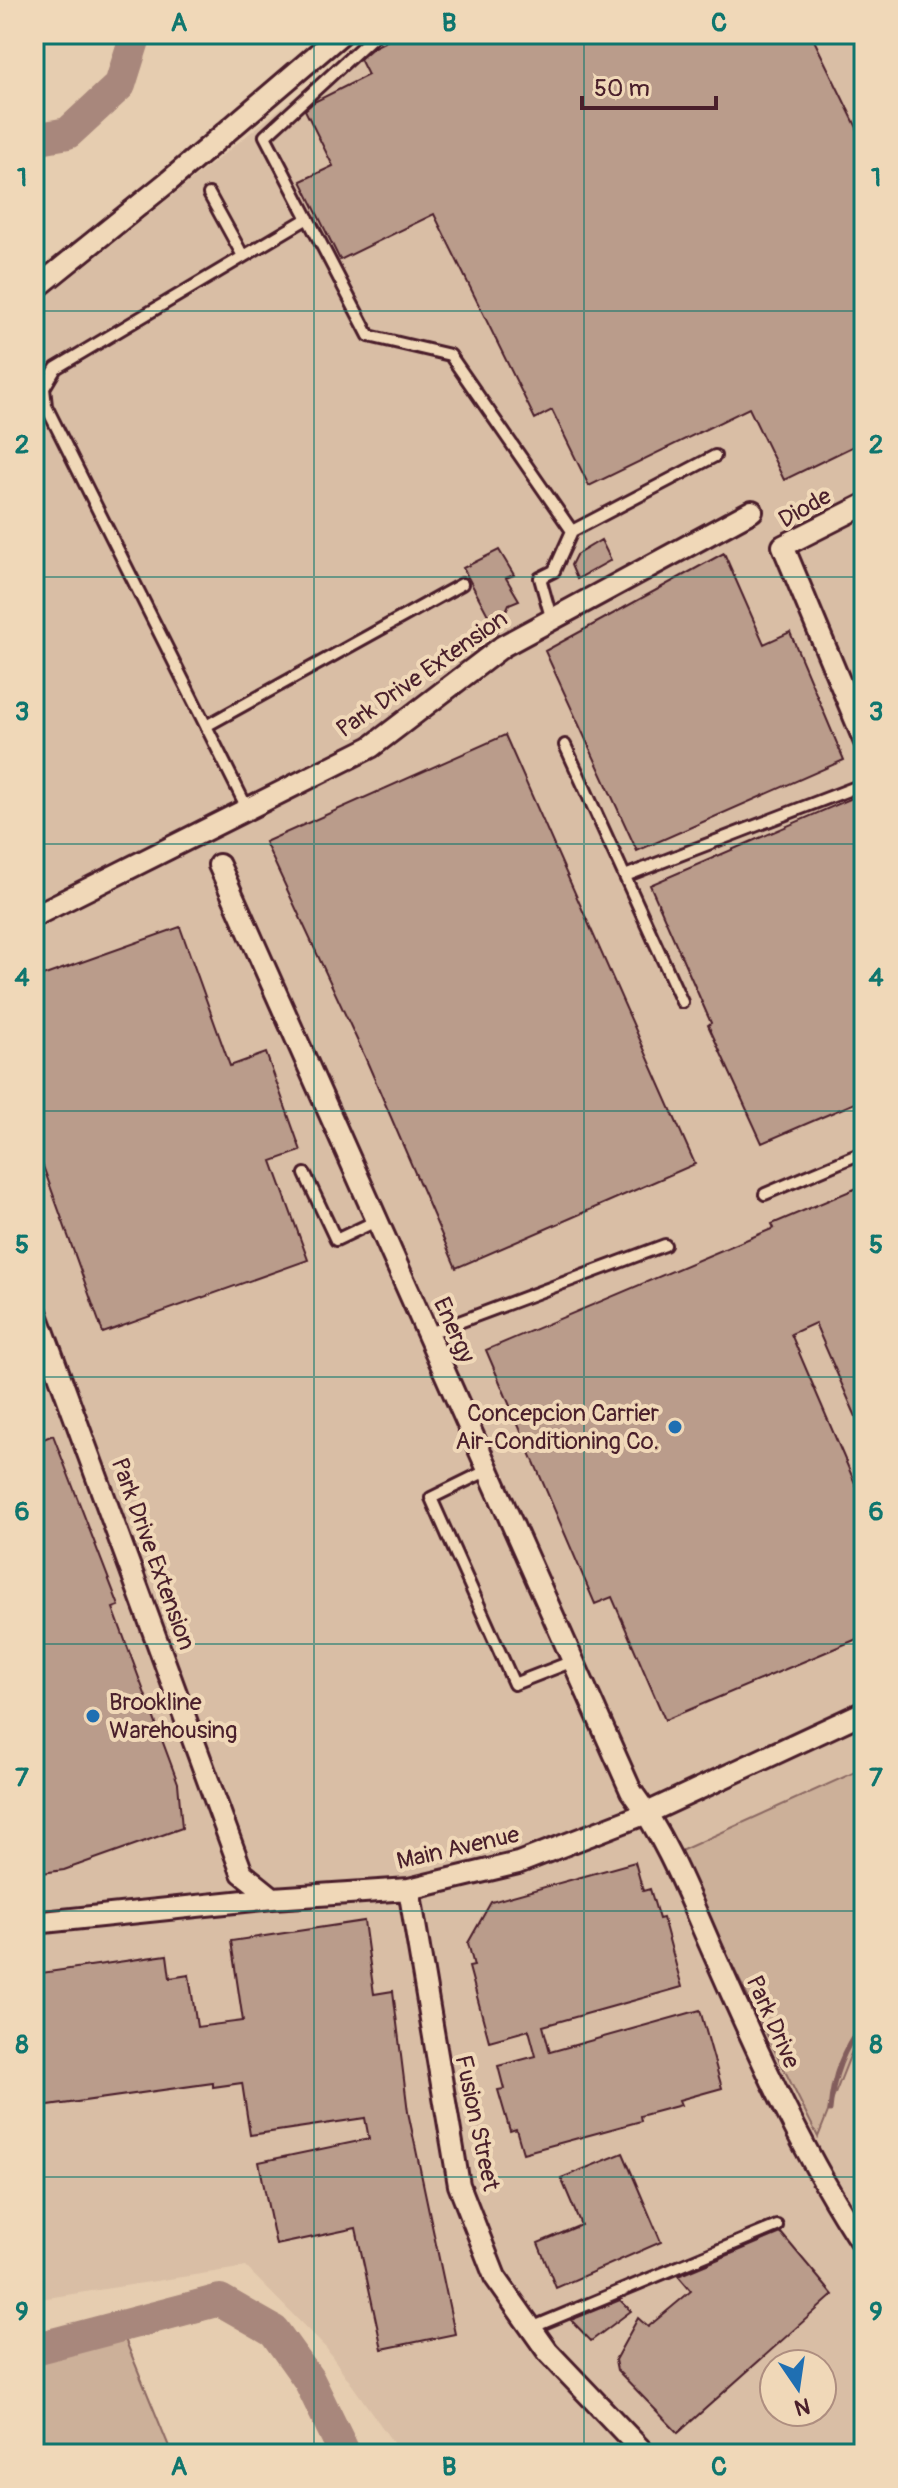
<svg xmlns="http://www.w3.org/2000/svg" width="898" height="2488" viewBox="0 0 898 2488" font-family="Pangolin,sans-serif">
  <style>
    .built { fill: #d9bea5; fill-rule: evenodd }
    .green { fill: #ccb099; stroke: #8b6862; stroke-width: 2 }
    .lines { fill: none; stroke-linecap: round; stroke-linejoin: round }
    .stream { stroke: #825d5b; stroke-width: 5 }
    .river { stroke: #a8877b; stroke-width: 32 }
    .building { fill: #ba9c8b; stroke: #4a1f2b; stroke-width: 2 }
    .service-casing { stroke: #4a1f2b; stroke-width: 16 }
    .minor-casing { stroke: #4a1f2b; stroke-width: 26 }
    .service { stroke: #f0d8b8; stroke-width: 10 }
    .minor { stroke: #f0d8b8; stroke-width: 20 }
    .grid { fill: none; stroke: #0f766e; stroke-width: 2; stroke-opacity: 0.55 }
    .poi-dot { fill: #1f6fb2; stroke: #f0d8b8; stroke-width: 3 }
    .labels { text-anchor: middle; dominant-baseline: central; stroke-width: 8; stroke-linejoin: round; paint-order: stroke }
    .street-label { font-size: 24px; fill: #4a1f2b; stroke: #f0d8b8 }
    .poi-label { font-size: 24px; fill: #4a1f2b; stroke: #f0d8b8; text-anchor: end }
    .neatline { fill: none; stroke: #0f766e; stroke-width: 3 }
    .grid-label { font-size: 26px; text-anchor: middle; font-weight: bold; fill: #0f766e }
  </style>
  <rect width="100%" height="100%" fill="#e6cdb0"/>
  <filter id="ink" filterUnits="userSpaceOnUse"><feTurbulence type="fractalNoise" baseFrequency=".0125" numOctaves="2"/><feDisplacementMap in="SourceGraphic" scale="16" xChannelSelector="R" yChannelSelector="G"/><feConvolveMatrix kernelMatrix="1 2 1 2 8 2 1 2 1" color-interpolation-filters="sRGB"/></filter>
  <g filter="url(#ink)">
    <path class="built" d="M373 34H864V2454H401L326 2348 246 2267 34 2300V307ZM774 2364H822V2412H774Z"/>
    <path class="green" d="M864 1768V2033L852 2051 818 2137 676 1853Z
      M125 2339 172 2454H34V2359Z"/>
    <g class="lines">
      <path class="stream" d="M830 2110C833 2075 843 2050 864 2021"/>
      <path class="river" d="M34 139 68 133 120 85 136 34
        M34 2349 220 2300 274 2331 309 2380 345 2454"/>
    </g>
    <path class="building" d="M400 34H811L864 142V441L784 480 749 408 589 486 552 410 535 419 434 214 340 260 301 181 333 166 305 110 314 102 368 75 360 59 374 47Z
      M601 540 611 560 577 579 571 565 576 555Z
      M499 550 514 575 506 578 519 600 509 604 497 632 463 568Z
      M724 553 764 644 790 632 844 760 637 851 545 651Z
      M505 735 695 1164 456 1268 365 1057 265 842Z
      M857 796 864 812V1099L762 1143 708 1025 711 1023 650 885Z
      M180 927 230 1066 266 1053 301 1151 272 1161 308 1260 103 1333 34 1141V979Z
      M864 1185V1435L815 1323 791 1334 864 1504V1636L665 1720 612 1597 595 1604 486 1350 774 1228 772 1224Z
      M53 1435 119 1606 113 1608 178 1783 182 1828 64 1870 34 1874V1443Z
      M635 1862 643 1891 650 1889 659 1919 663 1918 682 1987 543 2026 550 2052 700 2010 722 2088 679 2100 681 2105 640 2116 641 2121 523 2153 516 2129 510 2131 498 2090 504 2089 498 2066 536 2056 529 2030 489 2041 469 1967 474 1966 468 1943 491 1902Z
      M364 1921 374 1994 393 1991 408 2112 455 2334 382 2349 356 2228 276 2245 259 2162 369 2139 365 2118 250 2135 242 2083 213 2087V2083L34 2108V1974L167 1955 170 1978 189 1975 197 2027 243 2021 231 1941Z
      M623 2153 661 2242 556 2288 538 2243 581 2225 561 2178Z
      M781 2233 833 2295 678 2433 617 2370 615 2360 638 2318 648 2327 691 2291 678 2276Z
      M620 2300 631 2311 591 2341 571 2320Z"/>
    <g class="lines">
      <defs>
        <path id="service" d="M376 34 265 136 369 336 450 355 572 531
          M209 194 243 256
          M551 617 540 578 554 571 572 531 715 456
          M206 726 462 584
          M565 745 682 1002
          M248 810 46 406 44 388 56 368 308 218
          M625 876 864 784
          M305 1174 336 1240 376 1221
          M765 1194 864 1152
          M427 1334 665 1245
          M488 1470 431 1498 514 1684 573 1661
          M531 2328 777 2226"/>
        <path id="minor" d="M34 290 169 181 341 34
          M864 505 783 546 864 740
          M219 865 631 1791C670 1843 692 1906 719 1965 762 2062 805 2158 864 2247
          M34 916 371 747 503 646 752 511
          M34 1306 242 1873 273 1898
          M409 1889 459 2185 495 2277 548 2352 645 2454
          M34 1923 273 1898 409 1889 518 1863 647 1813 864 1712"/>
      </defs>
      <use href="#service" class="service-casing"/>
      <use href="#minor" class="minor-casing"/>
      <use href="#service" class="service"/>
      <use href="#minor" class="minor"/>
    </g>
  </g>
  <path class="grid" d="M314 34V2454M584 34V2454M34 311H864M34 577H864M34 844H864M34 1111H864M34 1377H864M34 1644H864M34 1911H864M34 2177H864"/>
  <g class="poi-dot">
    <circle cx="675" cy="1427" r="8"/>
    <circle cx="93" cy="1716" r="8"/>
  </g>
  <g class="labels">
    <g class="street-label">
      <text transform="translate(805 508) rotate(-30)">Diode</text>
      <text transform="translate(422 674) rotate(-35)">Park Drive Extension</text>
      <text transform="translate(454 1330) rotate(66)">Energy</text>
      <text transform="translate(153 1554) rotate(70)">Park Drive Extension</text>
      <text transform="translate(458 1848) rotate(-13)">Main Avenue</text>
      <text transform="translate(773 2022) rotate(66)">Park Drive</text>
      <text transform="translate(477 2123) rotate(78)">Fusion Street</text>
    </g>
    <g class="poi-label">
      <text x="659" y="1413">Concepcion Carrier<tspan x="659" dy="28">Air-Conditioning Co.</tspan></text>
      <text x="109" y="1702" text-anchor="start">Brookline<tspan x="109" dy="28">Warehousing</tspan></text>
    </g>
  </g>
  <rect width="898" height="2488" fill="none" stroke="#f0d8b8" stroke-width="88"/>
  <g transform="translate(798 2388) rotate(167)"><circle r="38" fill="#f0d8b8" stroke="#ae8e80" stroke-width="2"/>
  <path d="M0-6L14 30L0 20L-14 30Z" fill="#1f6fb2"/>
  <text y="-12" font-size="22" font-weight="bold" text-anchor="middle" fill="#4a1f2b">N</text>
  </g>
  <path d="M582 96v12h134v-12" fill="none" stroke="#4a1f2b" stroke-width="4"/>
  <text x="594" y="96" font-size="24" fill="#4a1f2b" stroke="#f0d8b8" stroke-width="6" paint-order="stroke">50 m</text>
  <rect x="44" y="44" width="810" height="2400" class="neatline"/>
  <g class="grid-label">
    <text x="179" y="31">A</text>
    <text x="449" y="31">B</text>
    <text x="719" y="31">C</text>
    <text x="22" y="186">1</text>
    <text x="876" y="186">1</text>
    <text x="22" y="453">2</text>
    <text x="876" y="453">2</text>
    <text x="22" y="720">3</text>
    <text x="876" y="720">3</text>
    <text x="22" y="986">4</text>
    <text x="876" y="986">4</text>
    <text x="22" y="1253">5</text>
    <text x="876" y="1253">5</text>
    <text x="22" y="1520">6</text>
    <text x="876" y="1520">6</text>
    <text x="22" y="1786">7</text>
    <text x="876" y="1786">7</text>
    <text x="22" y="2053">8</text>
    <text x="876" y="2053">8</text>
    <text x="22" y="2320">9</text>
    <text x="876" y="2320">9</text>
    <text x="179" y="2475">A</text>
    <text x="449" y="2475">B</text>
    <text x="719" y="2475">C</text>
  </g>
</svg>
